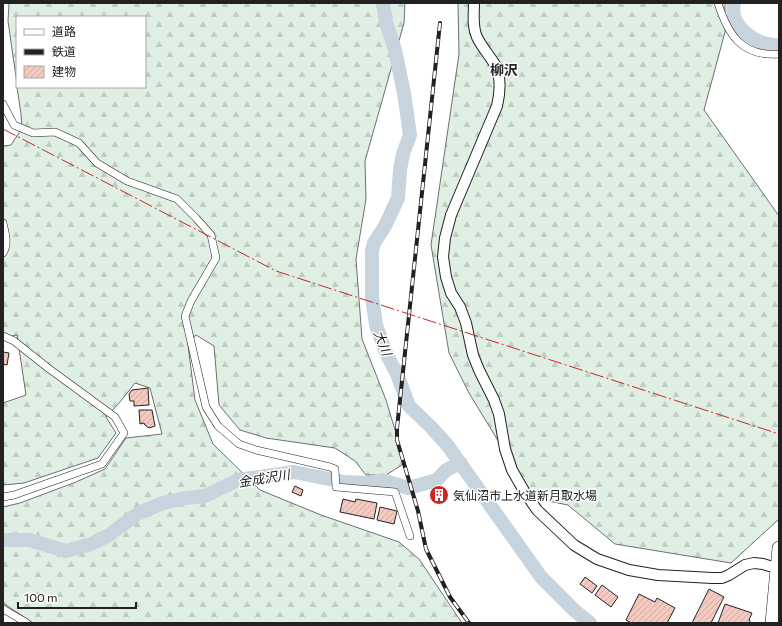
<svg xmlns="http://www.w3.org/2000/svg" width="782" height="626" viewBox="0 0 782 626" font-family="Commissioner,'Noto Sans JP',sans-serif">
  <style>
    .forest { fill: url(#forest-firs); stroke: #6f6f6f }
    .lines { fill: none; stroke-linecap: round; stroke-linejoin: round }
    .river { stroke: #c7d3dd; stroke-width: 14 }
    .building { fill: url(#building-hatch); stroke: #222 }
    .street-casing { stroke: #222; stroke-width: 8 }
    .secondary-casing { stroke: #222; stroke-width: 12 }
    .highway-casing { stroke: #222; stroke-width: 14 }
    .street { stroke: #fff; stroke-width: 7 }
    .secondary { stroke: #fff; stroke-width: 10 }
    .highway { stroke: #fff; stroke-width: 13 }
    .rail-casing { stroke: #222; stroke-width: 4 }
    .rail { stroke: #fff; stroke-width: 2.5; stroke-dasharray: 8; stroke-linecap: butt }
    .power { stroke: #c62828; stroke-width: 1; stroke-dasharray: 14 3 2 3; stroke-linecap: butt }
    .labels { text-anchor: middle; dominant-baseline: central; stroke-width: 3; stroke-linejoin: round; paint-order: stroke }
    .poi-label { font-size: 12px; fill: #222; stroke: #fff; text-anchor: start }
    .water-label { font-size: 13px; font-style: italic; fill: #222; stroke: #fff }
    .quarter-label { font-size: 14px; font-weight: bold; fill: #222; stroke: #fff }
  </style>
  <defs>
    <pattern id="forest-firs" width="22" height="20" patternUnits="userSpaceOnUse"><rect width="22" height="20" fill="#e0efe3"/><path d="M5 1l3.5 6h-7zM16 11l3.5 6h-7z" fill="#c0cdc2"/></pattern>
    <pattern id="building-hatch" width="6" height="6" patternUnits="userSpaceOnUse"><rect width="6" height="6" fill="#f3c9c0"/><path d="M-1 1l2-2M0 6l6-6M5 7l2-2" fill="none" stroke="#d0aca5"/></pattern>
  </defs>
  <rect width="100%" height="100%" fill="#fff"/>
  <path class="forest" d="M9 3H405L404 23 365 161 366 199 356 259 362 339 386 400 405 463 386 475H366L355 461 335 448 266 438 240 430 219 405 214 346 196 335 188 345 195 400 213 444 260 490 321 515 399 542 419 559 462 623H33L3 603V507L20 503 76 482 105 469 126 438 162 434 150 388 135 383 120 402 106 417 116 433 98 458 24 483 3 485V403L26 395 17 335 3 338V146L11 145 22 128 21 114 17 87H145V17H17V84L8 21Z
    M458 3H725V32L704 110 779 216V519L731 563 615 544 568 505 548 501 528 490 469 393 449 353 431 245 459 54Z"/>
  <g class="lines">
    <path class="river" d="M383 3 386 22 395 50 404 93 410 135 403 154 400 170 398 198 385 226 374 243 372 251V297L376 325 386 353 397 374 409 406 431 427 448 446 541 577 575 611 590 623
      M734 3C728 27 758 47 779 45
      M3 540H14L15 539 16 540H29L66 551 91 544 109 535 137 514 163 503 186 498 205 496 238 480 294 472 344 482 369 483 382 480 408 488 437 480 446 470 461 463"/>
  </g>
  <path class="building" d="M3 352 9 353 7 365 3 364Z
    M148 388 149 405 134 406V401H130L129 394 132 390Z
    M139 410H152L155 426 149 428 145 425 144 423 140 424Z
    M295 486 303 490 301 496 292 492Z
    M437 488 442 491 444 494 443 499 438 502 434 497 435 496 432 491Z
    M343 499 355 502 356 499 377 503 374 519 340 512Z
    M380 507 397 511 394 524 377 520Z
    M585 577 597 586 592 593 580 584Z
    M602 585 618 597 611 607 595 595Z
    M709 589 724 597 711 623H692Z
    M639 594 655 602 657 598 675 608 667 623H631L626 620Z
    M725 604 752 613 749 620 751 623H718Z"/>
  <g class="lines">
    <defs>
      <path id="street" d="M718 3C728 35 742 57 779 54
        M3 104 14 125 33 133 55 132 79 143 97 163 127 181 177 199 196 218 211 235 216 258 191 301 185 316 206 407 218 426 239 444 256 450 330 467 335 469 336 487 395 492 410 536
        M3 223C5 232 9 244 3 253
        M3 336 14 341 48 368 115 417 124 433 102 464 14 495 3 497
        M3 609 27 623"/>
      <path id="secondary" d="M474 3C474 14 472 27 477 37 481 46 489 55 494 63 502 76 500 93 497 106L451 215 445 238 443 257 446 277 451 293 460 307 466 323 473 355 479 370 494 400 499 414 505 449 512 470 524 491 537 510 574 545 597 559 629 570 658 575 712 578H722L729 575 745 565 754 563 763 564 776 568"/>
      <path id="highway" d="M772 623 779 548"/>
    </defs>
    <use href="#street" class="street-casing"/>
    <use href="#secondary" class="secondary-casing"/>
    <use href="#highway" class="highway-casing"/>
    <use href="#street" class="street"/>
    <use href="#secondary" class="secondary"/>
    <use href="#highway" class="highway"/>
    <defs>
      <path id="rail" d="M440 23 397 428V440L418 511 426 549 450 597 469 623"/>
    </defs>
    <use href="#rail" class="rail-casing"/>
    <use href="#rail" class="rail"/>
    <path class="power" d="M3 129 276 271 779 434"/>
  </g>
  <defs>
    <symbol id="building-disc" viewBox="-11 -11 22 22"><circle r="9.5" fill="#c62828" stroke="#fff"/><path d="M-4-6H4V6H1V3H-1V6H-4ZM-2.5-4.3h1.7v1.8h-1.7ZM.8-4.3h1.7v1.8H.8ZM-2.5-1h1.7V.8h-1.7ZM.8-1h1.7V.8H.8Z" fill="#fff"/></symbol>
  </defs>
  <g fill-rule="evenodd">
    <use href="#building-disc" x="428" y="484" width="22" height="22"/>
  </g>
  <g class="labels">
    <g class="poi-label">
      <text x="453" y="495">気仙沼市上水道新月取水場</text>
    </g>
    <g class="water-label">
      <text transform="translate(383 343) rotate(68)">大川</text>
      <text transform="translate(264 478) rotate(-9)">金成沢川</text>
    </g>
    <g class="quarter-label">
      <text x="504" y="69">柳沢</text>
    </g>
  </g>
  <rect width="782" height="626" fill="none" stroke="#222222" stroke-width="8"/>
  <rect x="16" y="16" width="130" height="72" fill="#ffffff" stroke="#a7a7a7"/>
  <rect x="24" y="29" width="20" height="6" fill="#ffffff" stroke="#a7a7a7"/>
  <text x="52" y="36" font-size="12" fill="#222222">道路</text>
  <rect x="24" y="49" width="20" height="6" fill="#222222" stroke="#a7a7a7"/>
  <text x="52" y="56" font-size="12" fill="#222222">鉄道</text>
  <rect x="24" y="66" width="20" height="12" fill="url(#building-hatch)" stroke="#a7a7a7"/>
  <text x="52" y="76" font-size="12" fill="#222222">建物</text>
  <path d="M18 602v6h118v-6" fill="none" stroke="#222222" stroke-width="2"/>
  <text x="24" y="602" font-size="12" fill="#222222" stroke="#ffffff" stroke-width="3" paint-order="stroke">100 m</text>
</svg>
